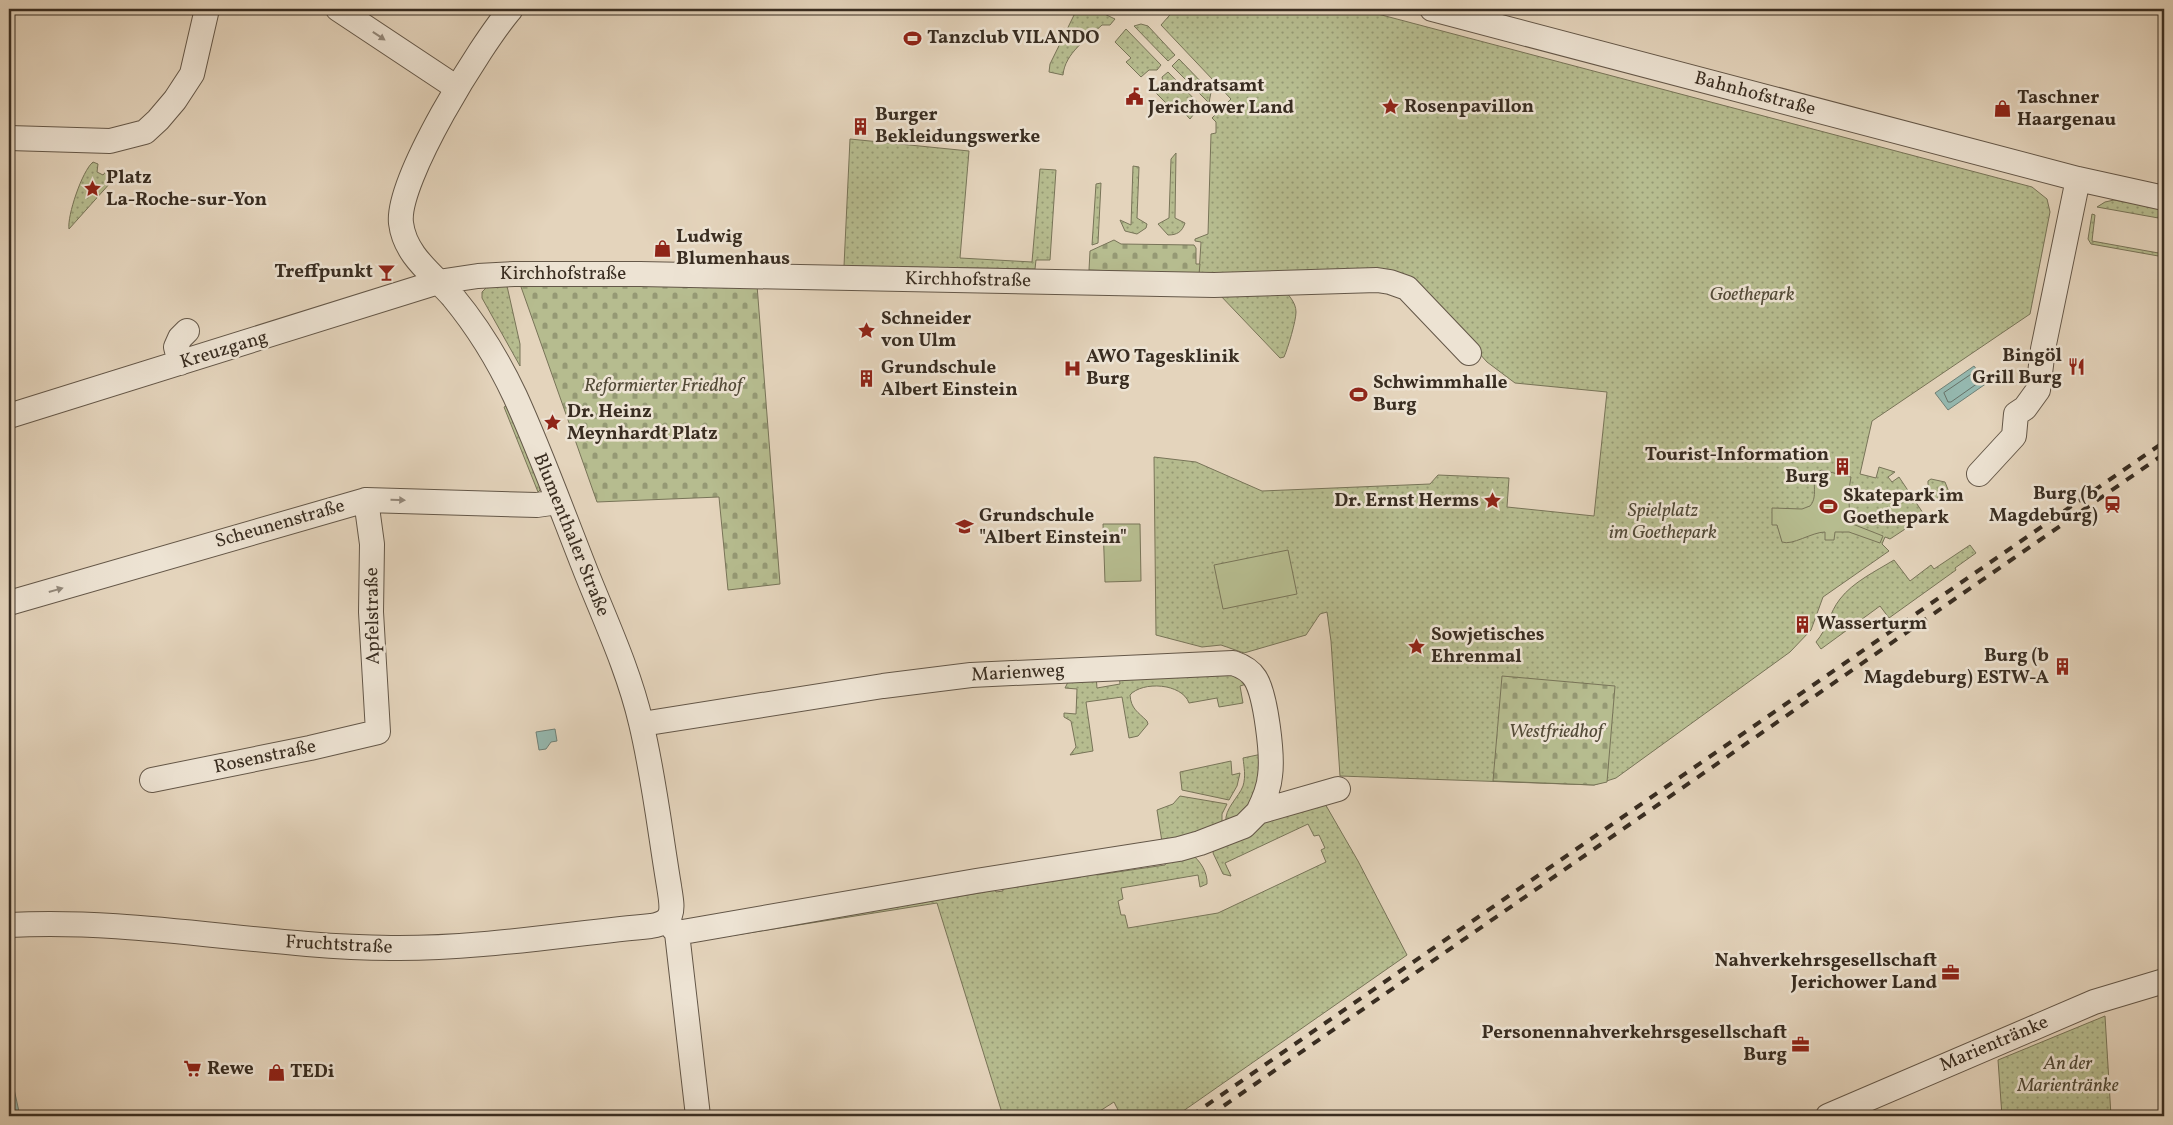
<svg xmlns="http://www.w3.org/2000/svg" width="2173" height="1125" viewBox="0 0 2173 1125" font-family="Vollkorn,serif">
  <style>
    .green { fill: url(#green-dots); stroke: #787458 }
    .cemetery { fill: url(#cemetery-stones); stroke: #787458 }
    .pitch { fill: #b6bc8f; stroke: #787458 }
    .water { fill: #95b8af; stroke: #708076 }
    .lines { fill: none; stroke-linecap: round; stroke-linejoin: round }
    .shore { stroke: #677268; stroke-width: 1 }
    .minor-casing { stroke: #645748; stroke-width: 26 }
    .minor { stroke: #ede3d3; stroke-width: 24 }
    .rail { stroke: #392d21; stroke-width: 4; stroke-dasharray: 9 9; stroke-linecap: butt }
    .oneway { fill: #93887a }
    .labels { text-anchor: middle; dominant-baseline: central; stroke-width: 5; stroke-linejoin: round; paint-order: stroke }
    .poi-label { font-size: 19px; font-weight: bold; fill: #392d21; stroke: #ede3d3; text-anchor: start }
    .street-label { font-size: 19px; fill: #392d21; stroke: #ede3d3 }
    .park-label { font-size: 19px; font-style: italic; fill: #524a37; stroke: #ede3d3 }
  </style>
  <defs>
    <pattern id="green-dots" width="8" height="8" patternUnits="userSpaceOnUse" patternTransform="scale(1.25)"><rect width="8" height="8" fill="#b6bc8f"/><path d="M2 2h.1M6 6h.1" fill="none" stroke="#959974" stroke-width="1.8" stroke-linecap="round"/></pattern>
    <pattern id="cemetery-stones" width="16" height="16" patternUnits="userSpaceOnUse" patternTransform="scale(1.25)"><rect width="16" height="16" fill="#b6bc8f"/><path d="M2 7V4a2 2 0 0 1 4 0v3zM10 15v-3a2 2 0 0 1 4 0v3z" fill="#959974"/></pattern>
  </defs>
  <rect width="100%" height="100%" fill="#e4d4bc"/>
  <filter id="stains"><feTurbulence type="fractalNoise" baseFrequency=".004" numOctaves="4"/><feColorMatrix values="0 0 0 0 .2 0 0 0 0 .09 0 0 0 0 .02 0 0 0 .5 -.17"/></filter>
  <radialGradient id="worn" r=".72"><stop offset=".6" stop-color="#630" stop-opacity="0"/><stop offset="1" stop-color="#630" stop-opacity=".3"/></radialGradient>
  <path class="green" d="M1077 9H1094L1115 19 1110 25H1102C1087 39 1065 53 1063 75L1049 72 1050 64Z
    M1175 9H1359L2032 187 2047 199 2050 212 2030 314 1872 421 1860 474 1876 478 1879 467 1895 472 1888 477 1892 482 1899 477 1925 516 1890 539 1885 537 1882 544 1889 551 1823 597 1811 630 1790 652 1616 778 1594 785 1340 776 1331 641 1327 612 1320 614 1306 635 1244 653 1221 645 1202 647 1156 635 1154 457 1196 462 1262 491 1430 484 1438 475 1509 478 1507 507 1594 516 1607 392 1515 383 1487 362 1416 283 1199 274 1201 242 1195 241V239L1208 234 1211 134 1216 133V122L1212 118 1231 99 1161 25Z
    M1141 24 1148 26 1175 55 1168 61 1134 26Z
    M1126 29 1161 65 1157 70H1149L1141 77 1126 62 1131 58 1115 42Z
    M1179 59 1211 92 1209 103 1172 66Z
    M1168 72 1204 109 1197 110 1190 119 1175 103 1170 107 1155 92 1163 82 1162 77Z
    M850 139 969 151 960 258 1032 262 1040 169 1056 170 1050 260H1036L1035 269 844 266Z
    M1176 153 1175 218 1185 223C1182 232 1177 235 1168 235L1158 224 1169 218 1171 159Z
    M93 162 98 164 97 172 103 175 109 168 120 172 69 229C67 216 82 171 93 162Z
    M1133 166 1139 167 1137 218 1147 224 1146 228 1137 234 1125 231 1120 220 1131 225Z
    M1101 183 1098 243 1092 245 1096 184Z
    M2114 200 2164 209V219L2097 207 2105 202Z
    M2092 214 2095 215 2092 241 2164 254V257L2091 244 2088 239Z
    M507 286 520 344V366L482 298V292L487 287Z
    M1283 288C1288 295 1296 302 1296 312 1296 321 1288 348 1284 357L1280 358 1218 293Z
    M508 405 539 483 540 490 538 492 504 407Z
    M1931 479 1945 482 1949 492 1948 499 1941 502C1934 501 1927 488 1928 481Z
    M1970 545 1976 553 1955 568 1956 570 1889 618 1880 606 1821 649 1816 642C1828 628 1829 613 1840 599 1853 582 1876 571 1894 560L1910 581 1931 565 1934 569Z
    M1222 671 1250 683 1240 686 1243 703 1219 707 1217 698 1189 703C1182 683 1142 681 1130 695 1131 709 1138 712 1147 721L1148 724 1138 736 1129 738 1122 697 1086 702 1093 751 1070 755 1076 747 1071 721 1064 717V713L1076 714 1077 689 1065 688 1071 676 1096 675 1097 688 1120 684 1119 674Z
    M1262 754 1257 785 1246 812 1226 822C1224 809 1239 797 1243 786 1246 776 1244 767 1243 758Z
    M1231 761 1232 775 1240 773 1237 786 1229 800 1182 790 1180 772Z
    M1180 796 1227 804 1222 814V823L1201 832 1162 842 1157 810 1173 804Z
    M1324 802 1358 861 1407 955 1176 1116H1121L1114 1102 1092 1116H1003L937 903 704 940 915 899 919 903 985 892 994 886 996 892 1003 891 1002 884 1007 883 1016 887 1081 877 1087 870H1090L1097 875 1165 865 1168 858 1191 854C1200 860 1208 873 1207 884L1200 887 1198 875 1121 888 1123 899 1118 901 1121 915H1125L1128 928 1218 913 1326 862 1321 850 1325 848 1319 835 1314 836 1308 824 1225 863 1231 876 1223 874 1213 853 1214 844 1259 822Z
    M2105 1016 2111 1116H2002L1998 1060Z"/>
  <path class="cemetery" d="M1114 240 1121 244 1194 245 1196 248V264H1200L1199 274 1089 270 1090 251Z
    M520 284 757 285 780 584 728 590 719 497 597 502Z
    M1502 676 1615 686 1607 782 1594 785 1493 781Z"/>
  <path class="pitch" d="M1821 470 1851 477 1849 489H1855V501H1849L1850 523 1883 536 1880 543 1849 532H1835L1834 540H1825V532C1812 532 1792 546 1782 542L1777 525H1772V508L1802 509 1810 506C1820 495 1808 478 1821 470Z
    M1103 524H1140L1141 581 1105 582Z
    M1288 550 1297 594 1223 609 1214 565Z"/>
  <path class="water" d="M1974 366 1987 383 1948 410 1935 393Z
    M555 729 557 741 551 742 546 749 539 750 536 732Z
    M9 1068 10 1071 20 1116H9Z"/>
  <g class="lines">
    <path class="shore" d="M1972 374 1978 380V383L1951 402H1948L1944 393Z"/>
    <defs>
      <path id="minor" d="M338 9 457 88
        M1432 9 2078 179 2164 198
        M9 138 110 141 145 132 158 120 175 100 192 74 207 9
        M180 363 176 347 180 338 187 331
        M9 416 438 282 478 276 514 274H640L1214 285 1377 280 1390 282 1407 288 1469 353
        M1979 474 2014 436 2016 414 2025 408 2038 390 2043 349 2078 179
        M9 603 366 500 537 505 558 502
        M642 724 883 686 971 675 1233 663C1242 666 1250 670 1255 678 1266 695 1273 756 1270 776 1269 789 1264 800 1258 812
        M152 780 310 748 378 732 371 612 372 544 366 500
        M668 922 677 933 698 1116
        M9 925C137 918 263 947 391 948 478 949 565 934 651 926 677 922 672 907 669 886 660 832 654 777 641 723 629 671 606 622 586 572 563 514 541 453 515 396 499 362 477 326 453 297 433 274 405 256 401 223 396 180 481 44 511 9
        M677 933 976 881 1179 849 1200 843 1244 826 1258 812 1338 789
        M1828 1116 2094 1002 2164 981"/>
    </defs>
    <use href="#minor" class="minor-casing"/>
    <use href="#minor" class="minor"/>
    <path class="rail" d="M1191 1116 2164 442
      M1209 1116 2164 454"/>
  </g>
  <defs><path id="oneway-solid" d="M-6-.8H1V-3.2L6.5 0L1 3.2V.8H-6Z" transform="scale(1.25)"/></defs>
  <g class="oneway">
    <use href="#oneway-solid" transform="translate(379 36) rotate(34)"/>
    <use href="#oneway-solid" transform="translate(398 500) rotate(2)"/>
    <use href="#oneway-solid" transform="translate(56 590) rotate(-16)"/>
  </g>
  <defs>
    <symbol id="stadium-bare" viewBox="-9 -9 18 18"><path d="M0-5a6.5 5 0 1 0 0 10a6.5 5 0 1 0 0-10ZM-3.5-1.8h7v3.6h-7Z" fill="#8f2418" stroke="#ede3d3" stroke-width="2.5" paint-order="stroke"/></symbol>
    <symbol id="civic-bare" viewBox="-9 -9 18 18"><path d="M-.6-6.5H3V-4.5H.6V-3L4-1V1h2V6H-6V1h2V-1L-.6-3ZM-1.2 2.5V6h2.4V2.5Z" fill="#8f2418" stroke="#ede3d3" stroke-width="2.5" paint-order="stroke"/></symbol>
    <symbol id="sight-bare" viewBox="-9 -9 18 18"><path d="M0-6L1.8-2.2L6-1.7L2.9 1.2L3.7 5.4L0 3.3L-3.7 5.4L-2.9 1.2L-6-1.7L-1.8-2.2Z" fill="#8f2418" stroke="#ede3d3" stroke-width="2.5" paint-order="stroke"/></symbol>
    <symbol id="shop-bare" viewBox="-9 -9 18 18"><path d="M-5-2.5h2.3a2.7 3.5 0 0 1 5.4 0H5L5.5 6h-11ZM-1.5-2.5h3a1.5 2.3 0 0 0-3 0Z" fill="#8f2418" stroke="#ede3d3" stroke-width="2.5" paint-order="stroke"/></symbol>
    <symbol id="building-bare" viewBox="-9 -9 18 18"><path d="M-4-6H4V6H1V3H-1V6H-4ZM-2.5-4.3h1.7v1.8h-1.7ZM.8-4.3h1.7v1.8H.8ZM-2.5-1h1.7V.8h-1.7ZM.8-1h1.7V.8H.8Z" fill="#8f2418" stroke="#ede3d3" stroke-width="2.5" paint-order="stroke"/></symbol>
    <symbol id="bar-bare" viewBox="-9 -9 18 18"><path d="M-6-5H6L.8 .8V4.5H3.5V6h-7V4.5H-.8V.8Z" fill="#8f2418" stroke="#ede3d3" stroke-width="2.5" paint-order="stroke"/></symbol>
    <symbol id="restaurant-bare" viewBox="-9 -9 18 18"><path d="M-5-6h1v4h1v-4h1v4h1v-4h1v5L-1.5 .5V6h-2V.5L-5-1ZM5-6V6H3V1.5H1.5Q1.5-4 5-6Z" fill="#8f2418" stroke="#ede3d3" stroke-width="2.5" paint-order="stroke"/></symbol>
    <symbol id="hospital-bare" viewBox="-9 -9 18 18"><path d="M-5-5h3v3.5h4V-5h3V5h-3V1.5h-4V5h-3Z" fill="#8f2418" stroke="#ede3d3" stroke-width="2.5" paint-order="stroke"/></symbol>
    <symbol id="station-bare" viewBox="-9 -9 18 18"><path d="M-3-6H3Q5-6 5-4V2Q5 4 3 4L4.5 6H3L1.5 4h-3L-3 6H-4.5L-3 4Q-5 4-5 2V-4Q-5-6-3-6ZM-3.5-4v3h7v-3ZM-3.5 1v1.5H-2V1ZM2 1v1.5H3.5V1Z" fill="#8f2418" stroke="#ede3d3" stroke-width="2.5" paint-order="stroke"/></symbol>
    <symbol id="school-bare" viewBox="-9 -9 18 18"><path d="M0-5L7-2L0 1L-7-2ZM-4 1L0 2.5L4 1V4Q0 6-4 4Z" fill="#8f2418" stroke="#ede3d3" stroke-width="2.5" paint-order="stroke"/></symbol>
    <symbol id="office-bare" viewBox="-9 -9 18 18"><path d="M-6-3h4V-5.5h4V-3h4V5H-6ZM-1-4.5V-3h2v-1.5ZM-6 0V1H6V0Z" fill="#8f2418" stroke="#ede3d3" stroke-width="2.5" paint-order="stroke"/></symbol>
    <symbol id="supermarket-bare" viewBox="-9 -9 18 18"><path d="M-6-5.5h2.5l.6 2H6L4.5 2H-2.5L-4.4-4H-6ZM-1.5 3.2a1.3 1.3 0 1 0 .1 0ZM3 3.2a1.3 1.3 0 1 0 .1 0Z" fill="#8f2418" stroke="#ede3d3" stroke-width="2.5" paint-order="stroke"/></symbol>
  </defs>
  <g fill-rule="evenodd">
    <use href="#stadium-bare" x="900" y="26" width="25" height="25"/>
    <use href="#civic-bare" x="1122" y="84" width="25" height="25"/>
    <use href="#sight-bare" x="1378" y="94" width="25" height="25"/>
    <use href="#shop-bare" x="1990" y="96" width="25" height="25"/>
    <use href="#building-bare" x="848" y="114" width="25" height="25"/>
    <use href="#sight-bare" x="80" y="176" width="25" height="25"/>
    <use href="#shop-bare" x="650" y="236" width="25" height="25"/>
    <use href="#bar-bare" x="374" y="260" width="25" height="25"/>
    <use href="#sight-bare" x="854" y="318" width="25" height="25"/>
    <use href="#restaurant-bare" x="2064" y="354" width="25" height="25"/>
    <use href="#hospital-bare" x="1060" y="356" width="25" height="25"/>
    <use href="#building-bare" x="854" y="366" width="25" height="25"/>
    <use href="#stadium-bare" x="1346" y="382" width="25" height="25"/>
    <use href="#sight-bare" x="540" y="410" width="25" height="25"/>
    <use href="#building-bare" x="1830" y="454" width="25" height="25"/>
    <use href="#sight-bare" x="1480" y="488" width="25" height="25"/>
    <use href="#station-bare" x="2100" y="492" width="25" height="25"/>
    <use href="#stadium-bare" x="1816" y="494" width="25" height="25"/>
    <use href="#school-bare" x="952" y="514" width="25" height="25"/>
    <use href="#building-bare" x="1790" y="612" width="25" height="25"/>
    <use href="#sight-bare" x="1404" y="634" width="25" height="25"/>
    <use href="#building-bare" x="2050" y="654" width="25" height="25"/>
    <use href="#office-bare" x="1938" y="960" width="25" height="25"/>
    <use href="#office-bare" x="1788" y="1032" width="25" height="25"/>
    <use href="#supermarket-bare" x="180" y="1056" width="25" height="25"/>
    <use href="#shop-bare" x="264" y="1060" width="25" height="25"/>
  </g>
  <g class="labels">
    <g class="poi-label">
      <text x="927" y="38">Tanzclub VILANDO</text>
      <text x="1148" y="86">Landratsamt<tspan x="1148" dy="22">Jerichower Land</tspan></text>
      <text x="2017" y="98">Taschner<tspan x="2017" dy="22">Haargenau</tspan></text>
      <text x="1404" y="107">Rosenpavillon</text>
      <text x="875" y="115">Burger<tspan x="875" dy="22">Bekleidungswerke</tspan></text>
      <text x="106" y="178">Platz<tspan x="106" dy="22">La-Roche-sur-Yon</tspan></text>
      <text x="676" y="237">Ludwig<tspan x="676" dy="22">Blumenhaus</tspan></text>
      <text x="373" y="272" text-anchor="end">Treffpunkt</text>
      <text x="881" y="319">Schneider<tspan x="881" dy="22">von Ulm</tspan></text>
      <text x="2062" y="356" text-anchor="end">Bingöl<tspan x="2062" dy="22">Grill Burg</tspan></text>
      <text x="1086" y="357">AWO Tagesklinik<tspan x="1086" dy="22">Burg</tspan></text>
      <text x="881" y="368">Grundschule<tspan x="881" dy="22">Albert Einstein</tspan></text>
      <text x="1373" y="383">Schwimmhalle<tspan x="1373" dy="22">Burg</tspan></text>
      <text x="567" y="412">Dr. Heinz<tspan x="567" dy="22">Meynhardt Platz</tspan></text>
      <text x="1829" y="455" text-anchor="end">Tourist-Information<tspan x="1829" dy="22">Burg</tspan></text>
      <text x="2098" y="494" text-anchor="end">Burg (b<tspan x="2098" dy="22">Magdeburg)</tspan></text>
      <text x="1843" y="496">Skatepark im<tspan x="1843" dy="22">Goethepark</tspan></text>
      <text x="1479" y="501" text-anchor="end">Dr. Ernst Herms</text>
      <text x="979" y="516">Grundschule<tspan x="979" dy="22">"Albert Einstein"</tspan></text>
      <text x="1817" y="624">Wasserturm</text>
      <text x="1431" y="635">Sowjetisches<tspan x="1431" dy="22">Ehrenmal</tspan></text>
      <text x="2049" y="656" text-anchor="end">Burg (b<tspan x="2049" dy="22">Magdeburg) ESTW-A</tspan></text>
      <text x="1937" y="961" text-anchor="end">Nahverkehrsgesellschaft<tspan x="1937" dy="22">Jerichower Land</tspan></text>
      <text x="1787" y="1033" text-anchor="end">Personennahverkehrsgesellschaft<tspan x="1787" dy="22">Burg</tspan></text>
      <text x="207" y="1069">Rewe</text>
      <text x="290" y="1072">TEDi</text>
    </g>
    <g class="street-label">
      <text transform="translate(1755 94) rotate(15)">Bahnhofstraße</text>
      <text x="563" y="274">Kirchhofstraße</text>
      <text transform="translate(968 280) rotate(1)">Kirchhofstraße</text>
      <text transform="translate(224 350) rotate(-17)">Kreuzgang</text>
      <text transform="translate(280 524) rotate(-16)">Scheunenstraße</text>
      <text transform="translate(571 535) rotate(68)">Blumenthaler Straße</text>
      <text transform="translate(373 616) rotate(-91)">Apfelstraße</text>
      <text transform="translate(1018 673) rotate(-3)">Marienweg</text>
      <text transform="translate(265 757) rotate(-12)">Rosenstraße</text>
      <text transform="translate(339 945) rotate(3)">Fruchtstraße</text>
      <text transform="translate(1994 1044) rotate(-23)">Marientränke</text>
    </g>
    <g class="park-label">
      <text x="1752" y="295">Goethepark</text>
      <text x="663" y="386">Reformierter Friedhof</text>
      <text x="1663" y="511">Spielplatz<tspan x="1663" dy="22">im Goethepark</tspan></text>
      <text x="1556" y="732">Westfriedhof</text>
      <text x="2068" y="1064">An der<tspan x="2068" dy="22">Marientränke</tspan></text>
    </g>
  </g>
  <rect width="2173" height="1125" fill="none" stroke="#e4d4bc" stroke-width="30"/>
  <rect x="10" y="10" width="2153" height="1105" fill="none" stroke="#392d21" stroke-width="2.5"/>
  <rect x="15" y="15" width="2143" height="1095" fill="none" stroke="#392d21"/>
  <rect width="100%" height="100%" filter="url(#stains)"/>
  <rect width="100%" height="100%" fill="url(#worn)"/>
</svg>
